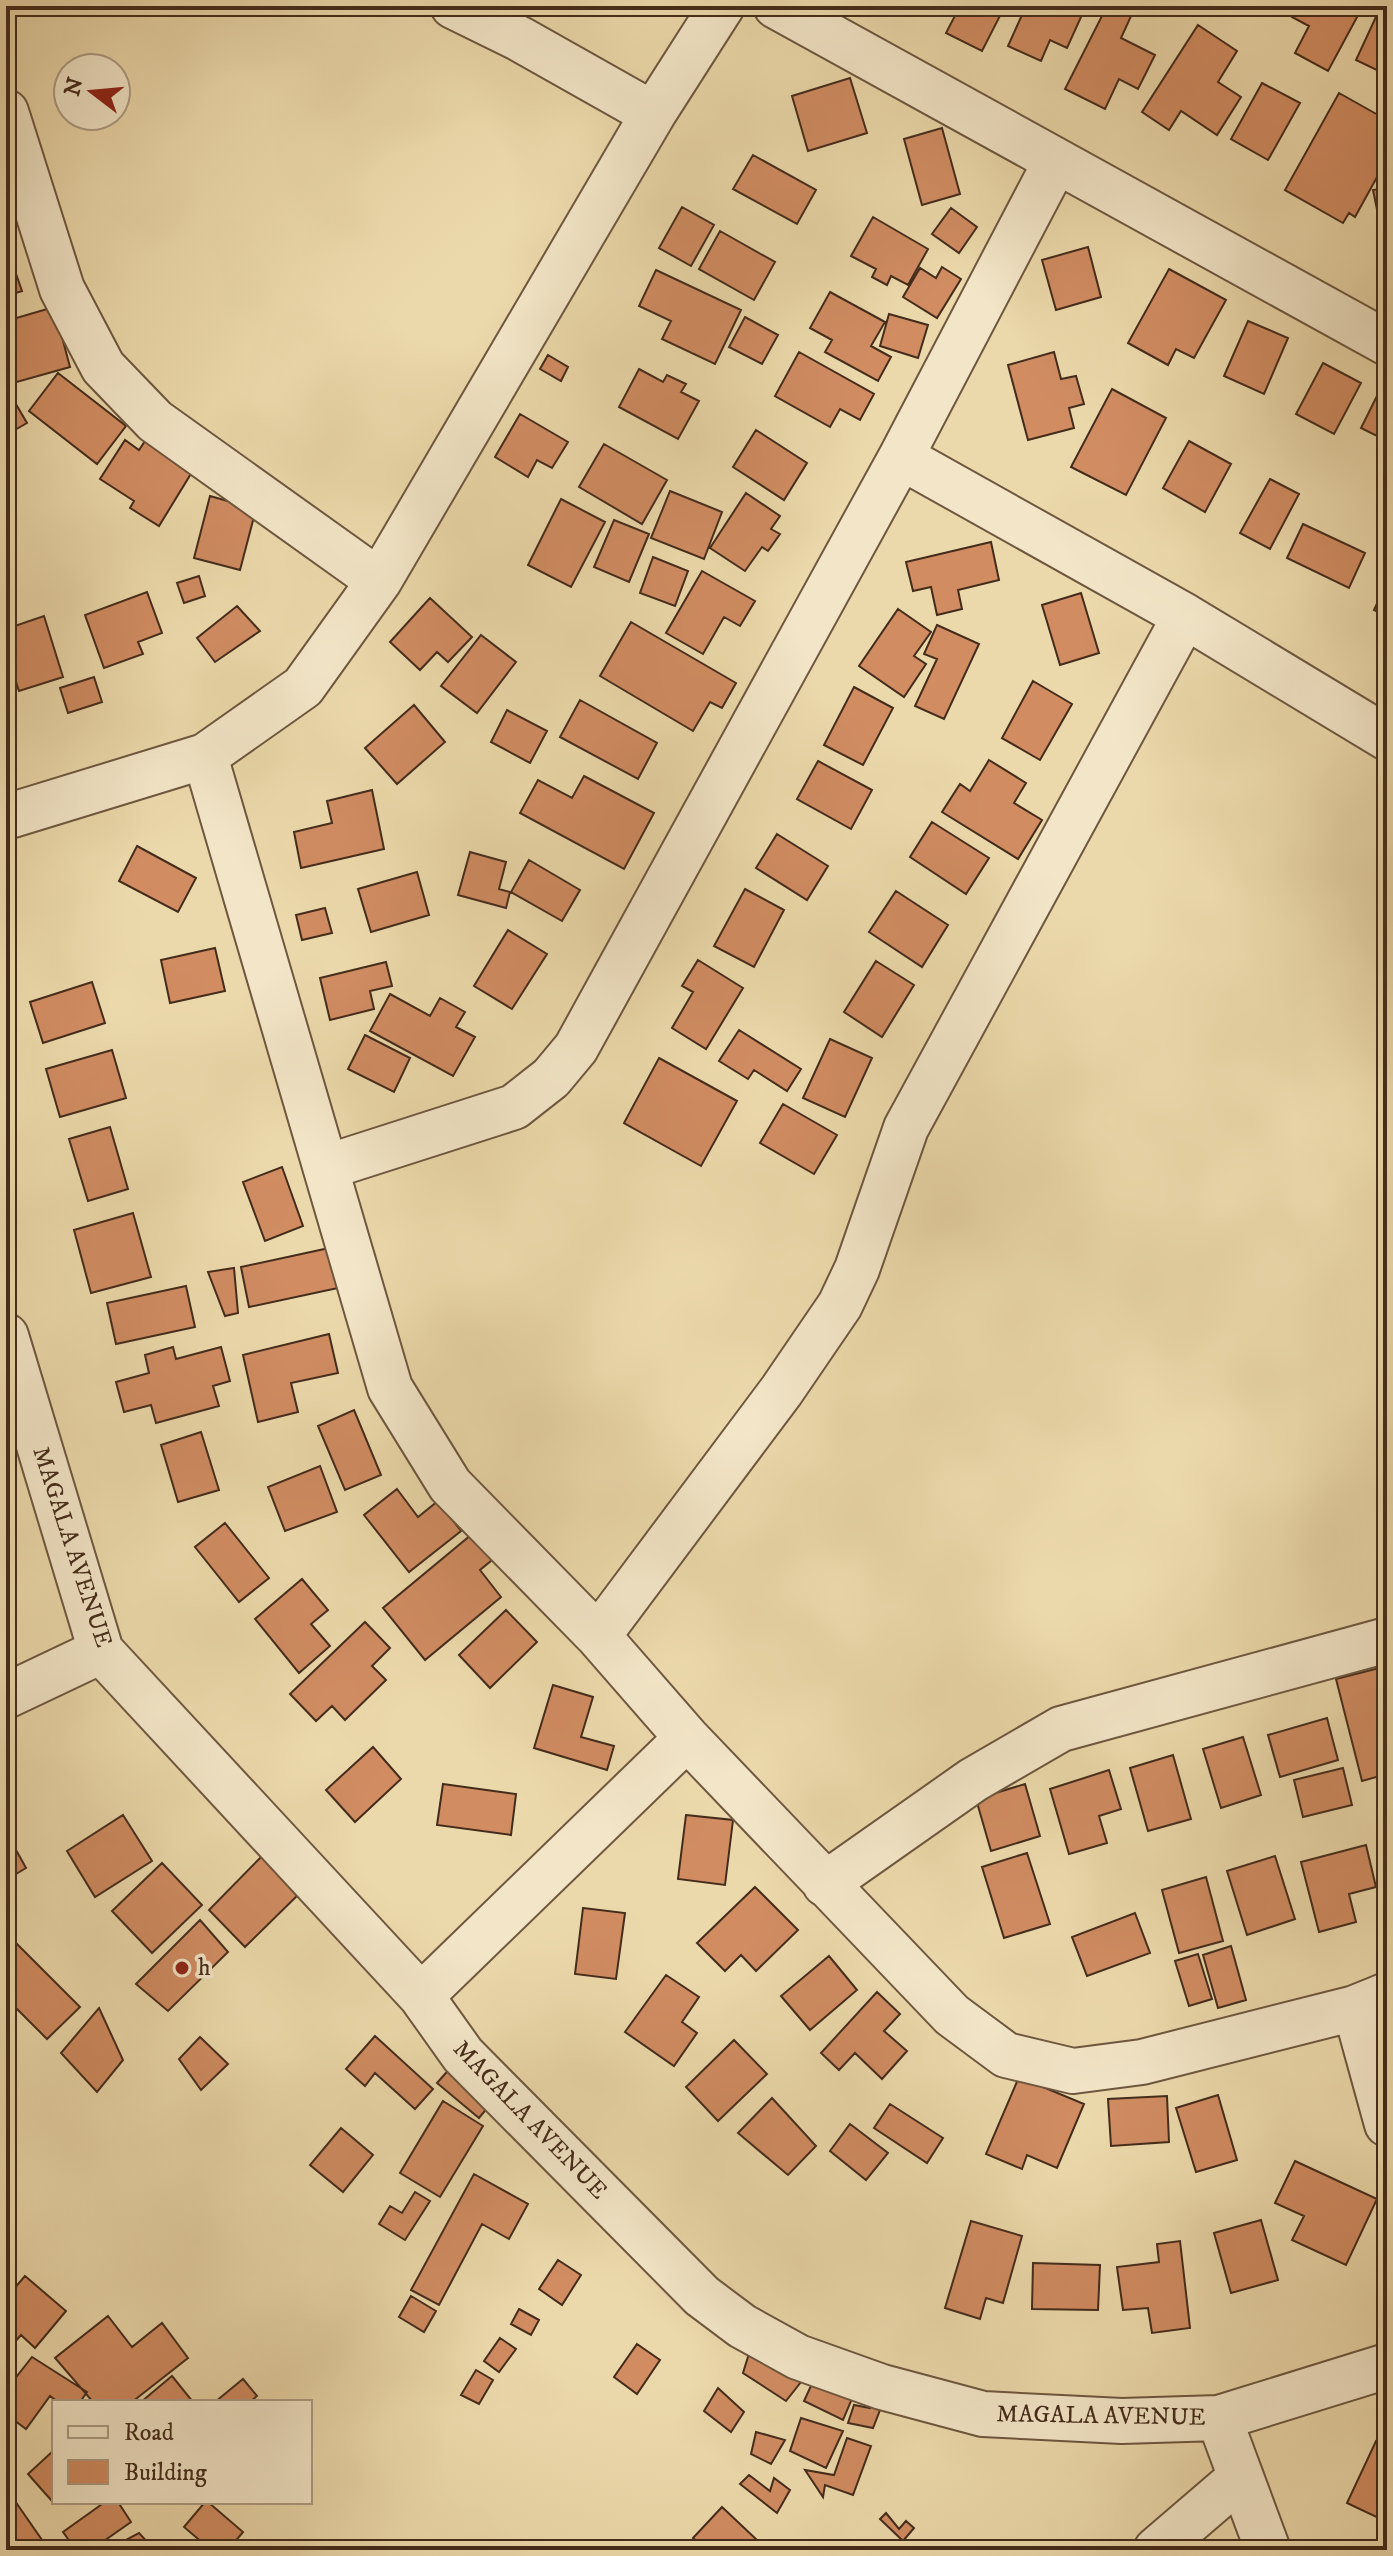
<svg xmlns="http://www.w3.org/2000/svg" width="1393" height="2556" viewBox="0 0 1393 2556" font-family="'IM FELL DW Pica',serif">
  <style>
    .building { fill: #d18c62; stroke: #442c1b; stroke-width: 2 }
    .lines { fill: none; stroke-linecap: round; stroke-linejoin: round }
    .minor-casing { stroke: #6e573f; stroke-width: 48 }
    .minor { stroke: #f3e6c8; stroke-width: 44 }
    .poi-dot { fill: #8f2418; stroke: #f3e6c8; stroke-width: 3 }
    .labels { text-anchor: middle; dominant-baseline: central; stroke-width: 7; stroke-linejoin: round; paint-order: stroke }
    .street-label { font-size: 24px; fill: #442c1b; stroke: #f3e6c8 }
    .poi-label { font-size: 24px; fill: #442c1b; stroke: #f3e6c8; text-anchor: start }
  </style>
  <rect width="100%" height="100%" fill="#ecd9ab"/>
  <filter id="stains"><feTurbulence type="fractalNoise" baseFrequency=".0025" numOctaves="4"/><feColorMatrix values="0 0 0 0 .2 0 0 0 0 .09 0 0 0 0 .02 0 0 0 .5 -.17"/></filter>
  <radialGradient id="worn" r=".72"><stop offset=".6" stop-color="#630" stop-opacity="0"/><stop offset="1" stop-color="#630" stop-opacity=".3"/></radialGradient>
  <path class="building" d="M960 6H1005L982 51 946 33Z
    M1026 6H1086L1067 48 1050 40 1041 61 1008 46Z
    M1107 6H1117L1132 14 1121 38 1155 55 1138 89 1119 79 1105 109 1065 89Z
    M1298 6H1363L1328 71 1295 53 1309 26 1292 17Z
    M1381 6H1387V75L1356 60Z
    M1198 25 1237 51 1218 82 1241 97 1217 135 1181 111 1169 130 1142 112Z
    M850 78 867 133 808 151 792 96Z
    M1262 83 1300 103 1268 160 1231 139Z
    M1339 93 1387 120V146L1381 156 1387 159 1355 217 1349 213 1343 223 1285 190Z
    M942 128 960 194 922 205 904 139Z
    M753 155 816 190 797 224 733 189Z
    M1387 188V258L1373 190Z
    M682 207 714 225 691 266 659 248Z
    M951 208 977 227 959 253 932 234Z
    M873 217 928 249 908 285 891 276 887 285 872 277 876 269 851 256Z
    M720 231 775 262 754 300 699 269Z
    M6 245 22 291 6 296Z
    M1088 247 1101 297 1056 310 1042 260Z
    M942 267 961 279 937 318 903 297 920 268 936 278Z
    M1169 269 1226 300 1194 358 1176 349 1168 365 1128 343Z
    M656 270 741 310 715 364 662 339 671 321 639 306Z
    M830 292 885 322 871 346 891 357 878 381 825 352 832 340 810 328Z
    M54 307 70 367 6 385V321Z
    M889 314 928 325 918 358 880 346Z
    M745 317 778 335 762 364 729 347Z
    M1248 321 1288 338 1264 394 1224 376Z
    M799 352 874 394 860 420 840 409 830 427 775 396Z
    M1054 352 1061 379 1076 376 1084 404 1069 408 1074 428 1028 440 1008 365Z
    M548 355 568 367 561 381 540 369Z
    M1323 363 1361 383 1334 434 1296 414Z
    M639 369 663 382 667 375 686 384 681 392 699 401 678 439 619 407Z
    M58 373 126 426 97 464 29 411Z
    M1112 389 1166 418 1126 495 1071 467Z
    M1380 390 1387 394V441L1361 428Z
    M10 394 27 423 6 435V397Z
    M520 414 568 442 552 468 537 460 528 477 495 457Z
    M153 429 200 459 159 526 130 508 134 501 100 479 125 440 139 450Z
    M756 430 807 463 784 500 733 467Z
    M1189 441 1231 464 1205 512 1163 488Z
    M604 444 667 480 642 524 579 487Z
    M1270 479 1299 494 1270 549 1240 533Z
    M670 491 722 512 704 559 651 538Z
    M746 493 780 516 771 529 780 534 768 551 762 547 745 571 710 548Z
    M210 496 256 509 240 570 194 558Z
    M561 499 605 522 571 587 528 565Z
    M614 520 649 534 629 582 594 567Z
    M1303 524 1365 553 1349 588 1287 558Z
    M991 542 999 580 958 590 962 609 937 615 931 587 913 591 906 562Z
    M653 557 688 571 675 606 640 593Z
    M702 571 755 601 740 626 724 617 703 654 666 633Z
    M199 576 205 596 184 603 177 583Z
    M1387 582V616L1374 610Z
    M147 592 162 633 138 642 143 654 104 668 85 615Z
    M1081 593 1099 653 1060 665 1042 605Z
    M430 598 472 637 448 662 437 652 420 670 390 642Z
    M237 606 260 631 215 662 197 638Z
    M898 609 931 632 914 656 926 664 904 697 859 666Z
    M44 616 63 677 19 691 6 650V629Z
    M631 622 736 683 722 708 710 702 693 731 600 676Z
    M937 625 979 644 944 719 915 706 937 659 924 654Z
    M481 635 516 662 477 713 441 686Z
    M94 677 102 702 68 713 60 688Z
    M1033 681 1072 704 1040 760 1002 738Z
    M854 687 893 708 863 765 824 745Z
    M580 700 657 743 638 779 560 737Z
    M414 705 445 742 397 784 365 748Z
    M507 710 547 731 530 763 491 742Z
    M989 760 1026 783 1014 803 1042 820 1018 859 942 812 960 784 970 791Z
    M818 761 872 790 851 829 797 799Z
    M584 776 654 813 624 869 520 813 538 780 572 798Z
    M372 790 384 849 301 868 294 832 332 823 327 801Z
    M932 822 989 858 966 894 910 857Z
    M777 834 828 866 807 900 756 868Z
    M137 846 196 878 178 912 119 881Z
    M470 852 506 862 499 889 510 892 506 908 458 895Z
    M529 860 580 890 562 921 511 892Z
    M417 872 429 915 371 932 358 889Z
    M745 889 784 910 754 967 714 946Z
    M896 891 948 925 922 967 869 932Z
    M325 908 332 933 302 940 296 915Z
    M508 930 547 954 512 1009 474 986Z
    M215 948 225 991 170 1003 161 960Z
    M698 960 743 988 706 1049 672 1028 693 992 682 986Z
    M876 961 914 985 882 1037 844 1012Z
    M386 962 392 986 370 991 374 1009 330 1020 320 978Z
    M92 982 105 1023 43 1043 30 1002Z
    M390 994 430 1016 440 998 465 1012 456 1027 475 1037 453 1076 370 1031Z
    M739 1030 801 1069 787 1091 754 1070 748 1079 719 1061Z
    M365 1035 410 1058 394 1092 348 1069Z
    M830 1039 872 1058 845 1117 803 1098Z
    M112 1050 126 1098 60 1117 46 1069Z
    M659 1058 737 1101 701 1166 624 1123Z
    M783 1104 837 1135 814 1174 760 1143Z
    M110 1127 128 1189 88 1201 69 1139Z
    M282 1167 303 1226 265 1241 243 1182Z
    M133 1213 151 1277 91 1293 74 1230Z
    M343 1245 352 1285 249 1307 241 1267Z
    M234 1268 238 1313 225 1316 208 1272Z
    M186 1286 195 1327 116 1344 107 1303Z
    M329 1334 338 1373 291 1383 298 1412 258 1422 243 1355Z
    M173 1347 176 1359 221 1347 230 1381 213 1386 219 1406 156 1423 151 1405 124 1412 116 1382 149 1373 145 1355Z
    M354 1410 381 1475 345 1490 318 1426Z
    M201 1432 219 1490 178 1502 161 1445Z
    M320 1466 337 1512 285 1531 268 1487Z
    M397 1489 418 1517 438 1501 461 1531 409 1572 364 1515Z
    M225 1523 269 1578 239 1602 195 1547Z
    M471 1535 492 1560 480 1570 501 1597 425 1660 383 1608Z
    M302 1579 328 1610 311 1624 330 1646 299 1673 255 1619Z
    M506 1610 537 1642 490 1688 459 1655Z
    M365 1622 390 1648 372 1666 386 1680 345 1720 332 1706 316 1721 290 1694Z
    M1387 1666V1774L1362 1781 1336 1679Z
    M553 1685 593 1697 581 1737 614 1746 607 1770 534 1748Z
    M1327 1718 1338 1760 1280 1777 1268 1735Z
    M1243 1737 1261 1795 1221 1808 1203 1749Z
    M373 1747 401 1779 355 1822 326 1790Z
    M1173 1755 1191 1819 1148 1831 1130 1768Z
    M1343 1768 1352 1805 1303 1817 1294 1780Z
    M1109 1770 1121 1809 1099 1816 1107 1843 1069 1854 1050 1789Z
    M443 1784 516 1794 511 1835 437 1825Z
    M1025 1784 1040 1836 991 1851 976 1799Z
    M123 1815 152 1861 95 1897 67 1851Z
    M686 1815 733 1820 725 1885 678 1879Z
    M6 1832 26 1868 6 1880Z
    M1366 1845 1376 1887 1349 1894 1356 1922 1319 1932 1301 1862Z
    M1027 1853 1050 1924 1004 1938 982 1867Z
    M264 1854 301 1892 245 1947 209 1910Z
    M1275 1856 1295 1919 1247 1935 1227 1871Z
    M162 1863 202 1905 152 1953 112 1911Z
    M1206 1877 1223 1941 1179 1953 1162 1890Z
    M755 1887 798 1930 756 1971 741 1955 725 1971 697 1943Z
    M583 1908 625 1913 616 1979 575 1974Z
    M1135 1913 1150 1953 1087 1976 1072 1937Z
    M200 1920 228 1952 168 2011 136 1984Z
    M16 1943 80 2007 47 2039 6 1998V1953Z
    M1231 1946 1246 2000 1218 2008 1203 1955Z
    M1198 1954 1212 1999 1189 2006 1175 1961Z
    M829 1956 857 1990 810 2030 781 1996Z
    M666 1975 699 1997 682 2022 697 2033 674 2066 625 2032Z
    M877 1992 900 2014 884 2031 907 2051 882 2079 855 2053 839 2070 821 2053Z
    M99 2008 123 2060 97 2092 61 2053Z
    M375 2036 433 2089 415 2109 375 2073 365 2086 346 2069Z
    M200 2037 228 2064 201 2090 179 2059Z
    M734 2040 767 2074 718 2121 686 2087Z
    M460 2057 497 2096 479 2118 437 2083Z
    M1019 2077 1084 2104 1057 2168 1027 2155 1022 2169 986 2154Z
    M1218 2095 1237 2160 1196 2172 1176 2108Z
    M1167 2096 1169 2142 1111 2146 1108 2099Z
    M772 2098 816 2146 788 2175 738 2133Z
    M443 2101 483 2126 440 2197 400 2173Z
    M890 2104 943 2138 927 2163 874 2128Z
    M850 2124 888 2153 866 2180 830 2151Z
    M341 2128 373 2155 343 2192 310 2165Z
    M1295 2161 1377 2199 1346 2265 1292 2240 1304 2216 1275 2203Z
    M474 2174 528 2204 509 2239 482 2224 439 2305 411 2290Z
    M415 2192 430 2201 405 2240 379 2224 390 2206 402 2213Z
    M1261 2220 1278 2280 1231 2293 1214 2233Z
    M971 2221 1022 2236 1003 2303 986 2298 980 2319 945 2308Z
    M1180 2241 1190 2328 1152 2333 1148 2308 1123 2310 1117 2267 1159 2262 1157 2244Z
    M558 2260 581 2275 562 2305 539 2289Z
    M1033 2263 1100 2265 1098 2310 1032 2309Z
    M25 2276 66 2311 35 2348 21 2335 6 2352V2298Z
    M411 2296 436 2311 424 2332 399 2317Z
    M519 2309 539 2320 531 2335 511 2324Z
    M108 2316 132 2347 162 2323 188 2358 132 2402H93L55 2358Z
    M755 2334 812 2368 786 2401 743 2373Z
    M500 2338 516 2349 499 2372 484 2361Z
    M637 2344 660 2360 637 2394 614 2377Z
    M32 2357 87 2392 80 2402H58L50 2396 26 2429 6 2414V2390Z
    M476 2370 493 2380 479 2404 461 2395Z
    M816 2375 857 2387 843 2420 804 2401Z
    M172 2376 193 2402H141Z
    M243 2379 257 2396 250 2402H215Z
    M718 2388 744 2412 731 2432 704 2411Z
    M877 2392H887L873 2428 848 2423 854 2405 870 2408Z
    M801 2418 843 2431 826 2468 790 2451Z
    M756 2432 785 2440 771 2464 751 2454Z
    M847 2438 871 2446 853 2495 825 2485 823 2497 805 2470 834 2475Z
    M1376 2441 1387 2446V2522L1347 2503Z
    M54 2450V2497L51 2500 28 2474Z
    M749 2475 770 2491 774 2478 790 2490 777 2513 740 2484Z
    M6 2488 49 2550H6Z
    M105 2502H118L131 2522 91 2550H76L63 2532Z
    M205 2502H208L243 2532 228 2550H211L184 2527Z
    M722 2507 757 2540 747 2550H705L693 2538Z
    M886 2513 899 2529 906 2521 914 2528 903 2541 880 2519Z
    M139 2533 151 2546 148 2550H107Z"/>
  <g class="lines">
    <defs>
      <path id="minor" d="M453 6 520 39 653 114
        M776 6 1387 343
        M6 112 62 289 103 367 155 421 379 581
        M901 457 1185 616
        M205 756 390 1388 450 1485 598 1636 687 1738 952 2015 1006 2055 1073 2071 1142 2062 1355 2008 1387 1995
        M6 817 205 756 303 687 379 581 653 114 722 6
        M327 1167 514 1107 551 1078 576 1048 901 457 1056 161
        M6 1336 101 1651 421 1996 463 2055 702 2296 742 2326 798 2357 882 2387 983 2414 1122 2421 1219 2418 1387 2366
        M598 1636 782 1390 840 1305 857 1269 906 1128 1185 616 1387 738
        M6 1696 101 1651
        M825 1884 973 1780 1061 1729 1387 1640
        M421 1996 687 1738
        M1355 2008 1387 2124
        M1219 2418 1268 2550
        M1156 2550 1241 2477"/>
    </defs>
    <use href="#minor" class="minor-casing"/>
    <use href="#minor" class="minor"/>
  </g>
  <circle class="poi-dot" cx="182" cy="1968" r="8"/>
  <g class="labels">
    <g class="street-label">
      <text transform="translate(72 1547) rotate(72)">MAGALA AVENUE</text>
      <text transform="translate(530 2120) rotate(46)">MAGALA AVENUE</text>
      <text transform="translate(1101 2416) rotate(1)">MAGALA AVENUE</text>
    </g>
    <g class="poi-label">
      <text x="198" y="1968">h</text>
    </g>
  </g>
  <rect width="1393" height="2556" fill="none" stroke="#ecd9ab" stroke-width="32"/>
  <rect x="8" y="8" width="1377" height="2540" fill="none" stroke="#442c1b" stroke-width="4"/>
  <rect x="16" y="16" width="1361" height="2524" fill="none" stroke="#442c1b" stroke-width="2"/>
  <rect x="52" y="2400" width="260" height="104" fill="#f3e6c8" stroke="#ad9c83" stroke-width="2"/>
  <rect x="68" y="2426" width="40" height="12" fill="#f3e6c8" stroke="#ad9c83" stroke-width="2"/>
  <text x="124" y="2440" font-size="24" fill="#442c1b">Road</text>
  <rect x="68" y="2460" width="40" height="24" fill="#d18c62" stroke="#ad9c83" stroke-width="2"/>
  <text x="124" y="2480" font-size="24" fill="#442c1b">Building</text>
  <g transform="translate(92 92) rotate(286)"><circle r="38" fill="#f3e6c8" stroke="#ad9c83" stroke-width="2"/>
  <path d="M0-6L14 30L0 20L-14 30Z" fill="#8f2418"/>
  <text y="-12" font-size="22" font-weight="bold" text-anchor="middle" fill="#442c1b">N</text>
  </g>
  <rect width="100%" height="100%" filter="url(#stains)"/>
  <rect width="100%" height="100%" fill="url(#worn)"/>
</svg>
